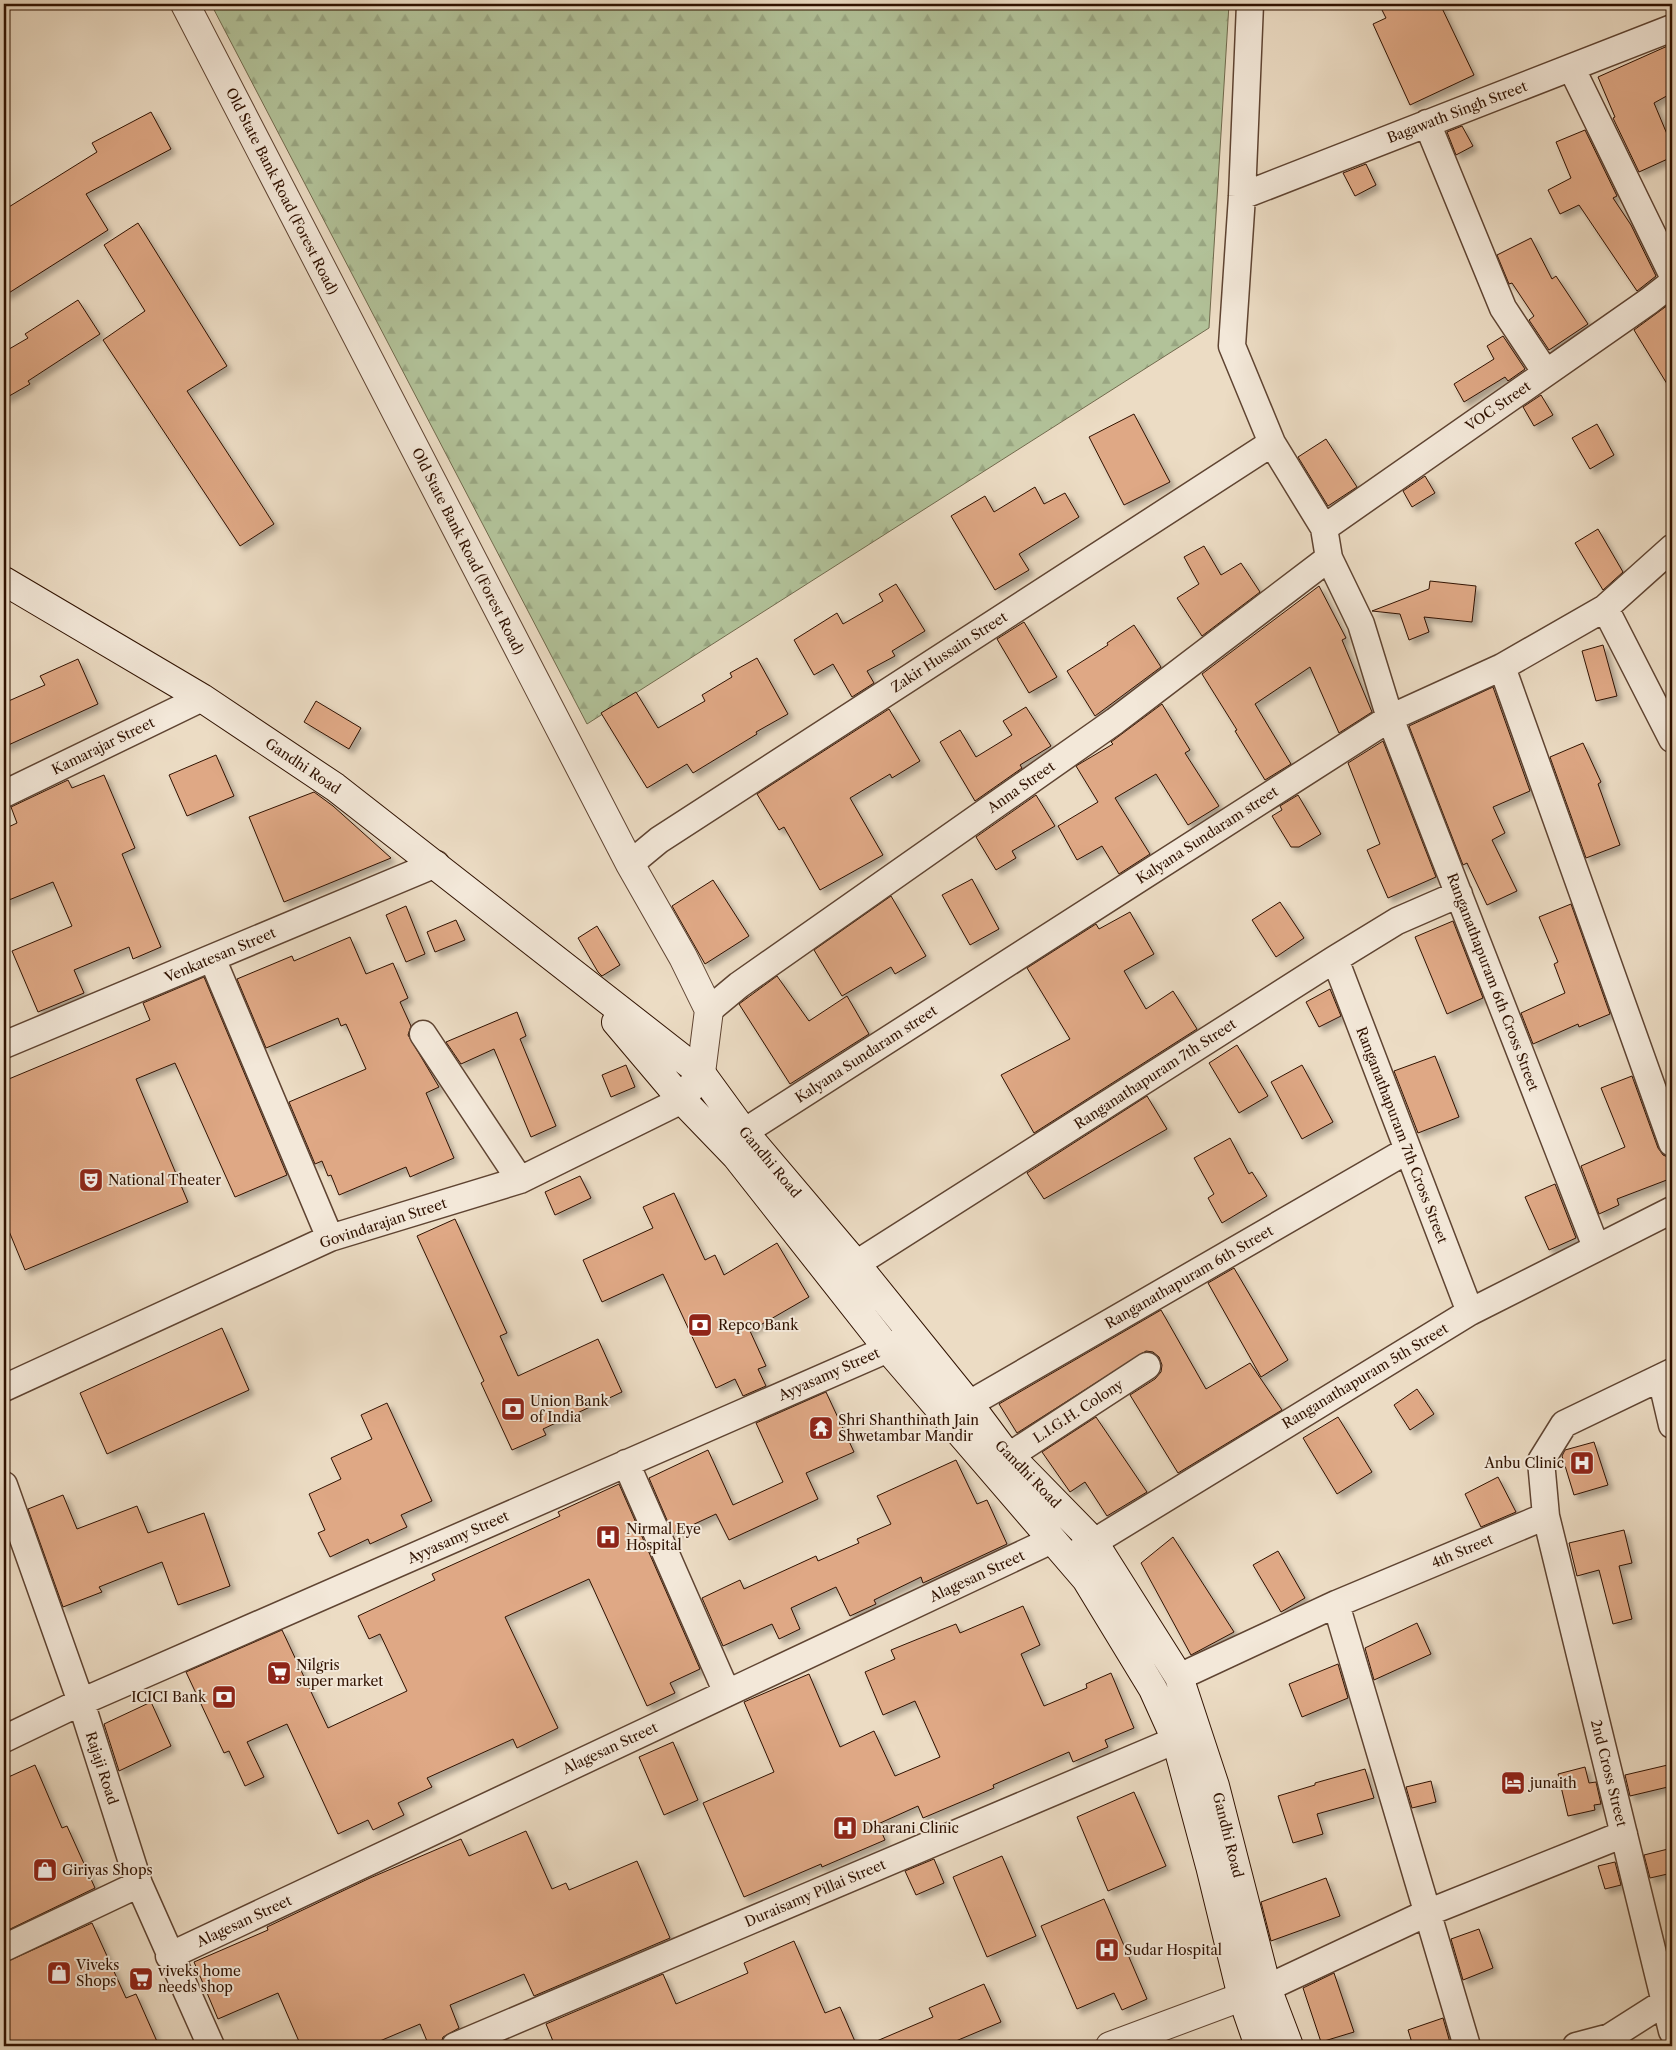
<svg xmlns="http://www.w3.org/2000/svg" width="1676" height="2050" viewBox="0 0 1676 2050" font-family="'Libre Caslon Text',serif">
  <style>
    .forest { fill: url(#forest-firs); stroke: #716a4d }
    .building { fill: #dfa885; stroke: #301201; filter: url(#shadow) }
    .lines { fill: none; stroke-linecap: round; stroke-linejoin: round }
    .minor-casing { stroke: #5f4432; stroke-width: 29 }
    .tertiary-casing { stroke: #5f4432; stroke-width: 30 }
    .secondary-casing { stroke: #301201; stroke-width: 30 }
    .minor { stroke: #f3e8d9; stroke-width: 26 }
    .tertiary { stroke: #f3e8d9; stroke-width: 28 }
    .secondary { stroke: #f3e8d9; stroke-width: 28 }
    .labels { text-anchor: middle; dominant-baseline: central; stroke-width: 4; stroke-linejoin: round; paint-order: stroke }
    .street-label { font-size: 14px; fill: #301201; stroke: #f3e8d9 }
    .poi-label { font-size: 14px; fill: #301201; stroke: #f3e8d9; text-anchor: start }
  </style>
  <defs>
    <pattern id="forest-firs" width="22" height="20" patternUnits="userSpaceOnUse" patternTransform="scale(1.25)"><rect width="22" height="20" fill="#b2c299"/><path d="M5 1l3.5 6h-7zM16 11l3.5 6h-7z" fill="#99a682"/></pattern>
    <filter id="shadow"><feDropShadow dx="4.5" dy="4.5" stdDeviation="2.5" flood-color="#0004"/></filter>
  </defs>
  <rect width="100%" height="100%" fill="#ecdcc4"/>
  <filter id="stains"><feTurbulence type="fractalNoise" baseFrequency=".004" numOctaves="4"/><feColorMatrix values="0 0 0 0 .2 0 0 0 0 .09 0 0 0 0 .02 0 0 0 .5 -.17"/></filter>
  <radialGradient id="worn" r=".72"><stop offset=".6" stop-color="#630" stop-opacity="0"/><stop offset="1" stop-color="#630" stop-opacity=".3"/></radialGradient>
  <path class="forest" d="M211 4H1229L1209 328 587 724Z"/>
  <path class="building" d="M1379 4H1440L1474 75 1410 105 1373 24 1386 18Z
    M1672 44V93L1654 103 1672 146V157L1639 172 1613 118 1615 117 1598 77Z
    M151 112 171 149 86 194 108 230 4 296V210L97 152 92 143Z
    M1462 126 1473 146 1456 155 1447 132Z
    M1585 130 1617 196 1613 198 1631 225 1656 276 1637 291 1579 205 1560 214 1548 190 1571 178 1556 142Z
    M1366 164 1376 185 1355 196 1343 173Z
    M138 223 227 366 187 391 274 524 240 546 103 340 145 311 104 245Z
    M1531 238 1552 279 1556 276 1588 324 1549 350 1529 320 1534 316 1512 283 1509 284 1497 255Z
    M78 300 100 334 28 381 30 384 4 399V352L28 338 25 334Z
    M1672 302V392L1634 330Z
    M1503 336 1525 369 1508 381 1505 377 1464 402 1454 384 1494 359 1487 346Z
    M1541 395 1553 415 1534 426 1523 407Z
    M1134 414 1170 482 1124 505 1089 437Z
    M1597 424 1614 455 1590 469 1572 438Z
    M1326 439 1357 487 1328 506 1298 457Z
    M1425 476 1435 493 1412 507 1403 491Z
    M1035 487 1044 504 1065 493 1079 517 1019 554 1029 570 995 590 951 516 985 496 994 512Z
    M1598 529 1623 572 1603 590 1575 543Z
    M1204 546 1221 575 1241 563 1260 592 1202 636 1177 598 1199 584 1184 557Z
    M1430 581 1476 586 1472 622 1424 617 1429 632 1409 640 1400 614 1372 611 1429 589Z
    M896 584 925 631 892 651 895 656 867 671 874 683 852 697 833 664 814 675 794 640 837 613 843 624 883 601 879 594Z
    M1319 586 1346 638 1342 640 1372 712 1339 733 1310 667 1255 704 1291 764 1265 780 1235 731 1237 730 1202 674Z
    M1024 622 1057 677 1029 693 997 639Z
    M1134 625 1161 667 1095 716 1067 671 1108 645 1107 643Z
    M1603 645 1617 696 1596 701 1582 651Z
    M757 658 788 714 756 732 757 734 693 773 687 764 647 788 601 713 636 692 658 728 705 701 702 695 732 677 730 673Z
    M78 659 98 704 4 747V703L45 685 40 676Z
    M1493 687 1530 791 1493 807 1505 833 1492 840 1517 891 1487 905 1467 863 1463 865 1409 726Z
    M316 701 361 728 349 749 304 722Z
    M1162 704 1190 750 1185 753 1219 806 1188 825 1156 774 1115 798 1150 854 1119 874 1102 846 1077 860 1058 826 1098 802 1076 766 1113 744 1111 742Z
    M1026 707 1051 746 1020 765 1022 768 975 801 940 742 960 730 976 757 1012 735 1003 721Z
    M889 709 920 761 892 778 890 774 850 798 883 855 820 890 784 827 779 830 757 794Z
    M1383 741 1436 877 1388 898 1367 850 1380 844 1348 763Z
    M1583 743 1601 782 1598 784 1620 845 1586 858 1550 757Z
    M216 755 234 796 187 816 169 775Z
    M104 775 135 848 122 854 161 947 133 959 129 947 74 970 84 993 38 1012 12 951 72 926 53 882 4 902V829L17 823 11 807 68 780 72 788Z
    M314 792 333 806 391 858 284 902 249 817Z
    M1036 795 1055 826 1012 851 1016 858 996 870 976 837Z
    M1298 795 1321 834 1299 847H1291L1272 816 1282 810 1280 806Z
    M972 879 999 929 970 945 942 895Z
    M713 880 749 936 705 964 672 906Z
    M891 896 926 956 895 974 891 967 842 996 814 950Z
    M1280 902 1304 938 1276 957 1252 920Z
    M1571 904 1610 1014 1579 1027 1578 1024 1533 1044 1521 1013 1565 993 1554 964 1558 962 1539 917Z
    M406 906 425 954 406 962 386 915Z
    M1130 912 1154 954 1124 971 1146 1009 1173 991 1197 1029 1034 1133 1001 1075 1070 1039 1027 968 1096 924 1099 929Z
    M456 920 465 940 435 952 427 932Z
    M1453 921 1483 998 1447 1014 1415 937Z
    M597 926 620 965 602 976 598 972 578 938Z
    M350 937 366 974 393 963 408 998 400 1002 411 1026 408 1035 439 1087 426 1093 454 1158 410 1177 406 1167 339 1195 331 1175 328 1176 322 1161 315 1164 289 1102 366 1069 346 1024 341 1026 338 1018 266 1048 237 979 292 956 294 961Z
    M777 976 809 1021 847 996 869 1034 790 1084 739 1004Z
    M204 977 287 1175 235 1197 175 1063 136 1079 188 1202 25 1270 4 1219V1081L150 1020 143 1003Z
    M1330 989 1341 1016 1319 1027 1306 1002Z
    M517 1012 526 1036 520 1039 556 1126 531 1137 494 1049 461 1064 446 1042Z
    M1237 1045 1268 1096 1239 1113 1209 1063Z
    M1435 1056 1459 1117 1418 1133 1394 1071Z
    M626 1065 635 1087 611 1097 602 1075Z
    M1302 1065 1333 1122 1302 1139 1271 1082Z
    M1632 1076 1658 1148 1663 1155 1670 1158 1672 1178 1617 1199 1619 1205 1599 1214 1581 1166 1625 1147 1601 1088Z
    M1147 1096 1167 1129 1044 1199 1027 1173Z
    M1230 1138 1249 1174 1252 1172 1267 1196 1222 1223 1208 1198 1214 1194 1194 1158Z
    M580 1176 591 1198 555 1215 545 1192Z
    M1555 1184 1576 1238 1549 1250 1525 1197Z
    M674 1193 705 1260 715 1255 724 1275 777 1243 809 1297 750 1331 766 1366 758 1369 766 1386 743 1396 735 1379 716 1388 663 1274 602 1302 583 1260 653 1228 643 1207Z
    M455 1219 507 1333 500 1336 518 1376 598 1339 622 1392 543 1429 546 1435 512 1450 481 1383 484 1381 417 1236Z
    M1234 1268 1288 1360 1261 1377 1208 1283Z
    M1161 1310 1206 1389 1250 1363 1282 1410 1178 1473 1130 1395 1155 1379 1161 1372 1162 1365 1159 1357 1153 1352 1146 1351 1017 1433 999 1404Z
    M222 1328 249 1390 107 1454 80 1393Z
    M1417 1389 1434 1414 1410 1430 1394 1405Z
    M826 1392 854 1452 806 1473 818 1499 729 1540 716 1514 673 1534 649 1478 708 1450 733 1505 783 1482 756 1423Z
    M387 1403 432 1501 401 1515 407 1527 370 1544 368 1539 330 1557 318 1533 325 1530 309 1494 341 1479 331 1458 372 1439 361 1415Z
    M1096 1417 1147 1492 1107 1516 1085 1482 1070 1492 1042 1452Z
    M1338 1417 1372 1472 1337 1494 1303 1438Z
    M1594 1442 1608 1485 1574 1495 1562 1456 1565 1450Z
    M956 1460 977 1504 987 1500 1007 1544 923 1583 921 1577 874 1600 876 1604 850 1616 836 1587 791 1608 800 1629 779 1639 772 1624 723 1646 702 1598 740 1580 744 1589 816 1556 818 1561 859 1543 857 1539 891 1524 877 1496Z
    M1498 1477 1516 1512 1481 1527 1465 1494Z
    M619 1484 700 1669 670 1683 675 1693 647 1706 589 1579 505 1617 558 1728 517 1748 513 1739 427 1778 432 1787 398 1803 404 1815 373 1830 368 1820 338 1834 287 1724 247 1742 264 1777 245 1786 229 1751 224 1753 186 1672 282 1630 328 1728 407 1691 380 1634 369 1639 358 1616 435 1580 432 1574 560 1516 558 1512Z
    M63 1495 77 1529 137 1506 148 1533 204 1513 230 1586 178 1605 162 1562 99 1587 102 1592 63 1607 28 1509Z
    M1624 1530 1632 1563 1619 1566 1632 1619 1613 1624 1599 1570 1577 1576 1569 1543Z
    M1173 1537 1234 1632 1191 1655 1141 1563Z
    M1278 1551 1305 1598 1281 1612 1253 1565Z
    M1023 1606 1040 1645 1021 1654 1044 1706 1087 1688 1086 1684 1111 1673 1134 1728 1105 1740 1108 1747 1073 1762 1069 1752 993 1785 994 1788 923 1818 918 1806 878 1824 885 1840 822 1867 821 1864 744 1897 703 1803 774 1772 744 1702 809 1674 840 1747 874 1731 895 1776 940 1757 915 1701 883 1715 865 1672 895 1659 891 1650 918 1639 956 1624 960 1633Z
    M1417 1623 1431 1654 1374 1680 1365 1648Z
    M1338 1664 1348 1698 1302 1717 1289 1684Z
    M151 1702 171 1746 119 1771 104 1724Z
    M673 1742 698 1800 664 1815 639 1757Z
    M1672 1764V1786L1630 1796 1625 1775Z
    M35 1765 62 1828 67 1826 95 1888 4 1932V1779Z
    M1585 1767 1589 1783 1596 1782 1601 1804 1594 1805 1595 1810 1568 1816 1558 1774Z
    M1365 1769 1374 1798 1317 1814 1323 1834 1293 1843 1278 1796 1315 1785V1783Z
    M1431 1781 1436 1802 1412 1808 1406 1787Z
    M1134 1792 1166 1866 1108 1891 1077 1817Z
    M526 1831 552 1889 566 1883 569 1890 637 1861 670 1938 534 1996 524 1974 450 2005 459 2028 443 2037 440 2046H429L420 2024 368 2046H301L278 1993 218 2019 194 1962 268 1930 267 1927 370 1878 461 1839 469 1856Z
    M1672 1848V1873L1650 1878 1644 1855Z
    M1002 1856 1036 1936 987 1957 953 1877Z
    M934 1859 944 1883 916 1895 905 1871Z
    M1615 1862 1621 1885 1605 1889 1598 1866Z
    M1326 1878 1340 1916 1271 1941 1261 1902Z
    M1104 1899 1147 1999 1122 2010 1114 1993 1077 2009 1041 1926Z
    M92 1923 126 1998 136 1994 159 2046H4V1963Z
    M1479 1929 1493 1968 1463 1980 1451 1939Z
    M794 1941 825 2013 840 2007 857 2046H555L546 2024 663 1974 676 2004 748 1973 744 1963Z
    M1334 1973 1354 2032 1321 2042 1303 1988Z
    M984 1984 1001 2022 944 2046H865L933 2017 929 2008Z
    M1443 2018 1451 2046H1413L1408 2030Z"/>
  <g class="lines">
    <defs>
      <path id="minor" d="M1250 4 1242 196 1232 346 1272 443 1324 528 1329 558 1361 624 1390 718 1596 1247
        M1572 69 1672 274
        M1427 123 1503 308 1546 373
        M1242 196 1672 28
        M1324 528 1649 301 1672 283
        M1605 608 1672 739
        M1502 667 1672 1143
        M4 794 202 698
        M630 864 659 840 1272 443
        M212 958 330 1238
        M1335 959 1470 1312
        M709 1010 739 985 1115 721 1329 558
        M423 1034 520 1180
        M4 1045 436 864
        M744 1132 1390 718 1502 667 1605 608 1672 548
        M856 1264 1335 959 1397 921 1459 894
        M1661 1378 1672 1425
        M4 1388 330 1238 520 1180 682 1100
        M969 1404 1408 1150
        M1009 1456 1147 1366
        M626 1463 727 1693
        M4 1485 81 1702 139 1884 211 2046
        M1546 1516 1672 2031
        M1068 1558 1470 1312 1672 1210
        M1336 1604 1467 2046
        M1179 1677 1336 1604 1546 1516 1541 1461 1564 1424 1672 1372
        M4 1739 81 1702 888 1349 905 1338
        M4 1948 139 1884
        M169 1956 1052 1540
        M1267 1988 1427 1913 1624 1834
        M455 2046 1176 1740
        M1576 2046 1610 2037 1665 2002 1672 2000"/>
      <path id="tertiary" d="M185 4 630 864 683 957 709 1010 701 1073 682 1100
        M1110 2046 1263 1989"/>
      <path id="secondary" d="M4 581 202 698 335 787 701 1073 744 1132 856 1264 969 1404 1001 1447 1093 1541 1179 1677 1215 1786 1267 1988 1289 2046
        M616 1022 682 1100 736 1156 888 1349 1086 1579 1153 1689 1176 1740 1210 1866 1242 1997 1259 2046"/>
    </defs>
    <use href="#minor" class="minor-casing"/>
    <use href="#tertiary" class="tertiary-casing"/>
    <use href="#secondary" class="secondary-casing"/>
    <use href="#minor" class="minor"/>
    <use href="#tertiary" class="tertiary"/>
    <use href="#secondary" class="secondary"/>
  </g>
  <defs>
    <symbol id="theatre-square" viewBox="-11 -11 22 22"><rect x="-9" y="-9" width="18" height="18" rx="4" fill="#8f2418" stroke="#f3e8d9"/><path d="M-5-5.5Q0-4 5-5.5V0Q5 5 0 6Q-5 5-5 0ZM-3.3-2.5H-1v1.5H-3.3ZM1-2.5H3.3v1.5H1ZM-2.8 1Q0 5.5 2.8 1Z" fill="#fff"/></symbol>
    <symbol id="bank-square" viewBox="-11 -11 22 22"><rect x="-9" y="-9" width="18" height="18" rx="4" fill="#8f2418" stroke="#f3e8d9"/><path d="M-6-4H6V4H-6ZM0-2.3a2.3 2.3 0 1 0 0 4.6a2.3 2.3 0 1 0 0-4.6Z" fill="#fff"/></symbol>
    <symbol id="temple-square" viewBox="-11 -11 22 22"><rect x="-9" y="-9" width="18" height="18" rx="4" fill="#8f2418" stroke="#f3e8d9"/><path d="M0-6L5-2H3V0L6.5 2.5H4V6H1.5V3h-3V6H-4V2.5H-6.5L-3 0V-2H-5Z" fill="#fff"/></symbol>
    <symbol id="hospital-square" viewBox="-11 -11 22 22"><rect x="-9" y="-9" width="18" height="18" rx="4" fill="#8f2418" stroke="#f3e8d9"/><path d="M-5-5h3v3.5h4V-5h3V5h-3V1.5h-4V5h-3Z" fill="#fff"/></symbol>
    <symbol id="supermarket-square" viewBox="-11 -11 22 22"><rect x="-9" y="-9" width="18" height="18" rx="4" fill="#8f2418" stroke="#f3e8d9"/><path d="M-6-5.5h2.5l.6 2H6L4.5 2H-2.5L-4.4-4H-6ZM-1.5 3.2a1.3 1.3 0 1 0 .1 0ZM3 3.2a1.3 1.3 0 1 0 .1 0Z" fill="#fff"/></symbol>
    <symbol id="hotel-square" viewBox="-11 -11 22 22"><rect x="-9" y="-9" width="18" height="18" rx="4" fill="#8f2418" stroke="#f3e8d9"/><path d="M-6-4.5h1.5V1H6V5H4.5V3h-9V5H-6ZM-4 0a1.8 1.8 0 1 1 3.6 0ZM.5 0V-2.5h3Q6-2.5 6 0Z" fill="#fff"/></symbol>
    <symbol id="shop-square" viewBox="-11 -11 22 22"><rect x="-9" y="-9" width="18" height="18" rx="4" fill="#8f2418" stroke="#f3e8d9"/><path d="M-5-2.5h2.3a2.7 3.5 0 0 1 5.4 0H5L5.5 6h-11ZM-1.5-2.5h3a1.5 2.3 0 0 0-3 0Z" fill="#fff"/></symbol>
  </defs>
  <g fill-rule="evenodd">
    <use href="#theatre-square" x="77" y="1166" width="28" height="28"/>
    <use href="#bank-square" x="686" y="1311" width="28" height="28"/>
    <use href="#bank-square" x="499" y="1395" width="28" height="28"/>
    <use href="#temple-square" x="807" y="1414" width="28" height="28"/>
    <use href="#hospital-square" x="1568" y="1449" width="28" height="28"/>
    <use href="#hospital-square" x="594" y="1523" width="28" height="28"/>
    <use href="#supermarket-square" x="265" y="1659" width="28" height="28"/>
    <use href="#bank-square" x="210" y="1683" width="28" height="28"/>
    <use href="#hotel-square" x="1499" y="1769" width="28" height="28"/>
    <use href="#hospital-square" x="831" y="1814" width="28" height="28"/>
    <use href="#shop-square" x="31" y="1856" width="28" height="28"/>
    <use href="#hospital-square" x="1093" y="1936" width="28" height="28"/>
    <use href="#shop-square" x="45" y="1959" width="28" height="28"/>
    <use href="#supermarket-square" x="127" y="1965" width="28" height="28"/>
  </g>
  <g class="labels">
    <g class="street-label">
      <text transform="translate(1457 112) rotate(-21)">Bagawath Singh Street</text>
      <text transform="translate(282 191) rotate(63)">Old State Bank Road (Forest Road)</text>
      <text transform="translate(1498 406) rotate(-35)">VOC Street</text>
      <text transform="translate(468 551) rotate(63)">Old State Bank Road (Forest Road)</text>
      <text transform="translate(949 652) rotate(-33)">Zakir Hussain Street</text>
      <text transform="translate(103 746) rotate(-26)">Kamarajar Street</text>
      <text transform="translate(303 766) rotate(34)">Gandhi Road</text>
      <text transform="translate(1021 787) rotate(-35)">Anna Street</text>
      <text transform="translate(1207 835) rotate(-33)">Kalyana Sundaram street</text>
      <text transform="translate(220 955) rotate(-23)">Venkatesan Street</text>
      <text transform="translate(1493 982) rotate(69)">Ranganathapuram 6th Cross Street</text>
      <text transform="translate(866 1054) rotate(-33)">Kalyana Sundaram street</text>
      <text transform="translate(1155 1074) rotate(-33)">Ranganathapuram 7th Street</text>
      <text transform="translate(1402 1135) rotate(69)">Ranganathapuram 7th Cross Street</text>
      <text transform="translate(770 1162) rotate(50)">Gandhi Road</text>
      <text transform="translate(383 1223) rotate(-18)">Govindarajan Street</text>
      <text transform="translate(1189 1277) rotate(-30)">Ranganathapuram 6th Street</text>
      <text transform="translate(829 1374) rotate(-24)">Ayyasamy Street</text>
      <text transform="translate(1365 1376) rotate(-31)">Ranganathapuram 5th Street</text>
      <text transform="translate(1078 1411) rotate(-33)">L.I.G.H. Colony</text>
      <text transform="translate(1028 1474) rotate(46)">Gandhi Road</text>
      <text transform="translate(458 1537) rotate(-24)">Ayyasamy Street</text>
      <text transform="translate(1462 1551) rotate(-23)">4th Street</text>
      <text transform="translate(977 1576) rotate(-25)">Alagesan Street</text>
      <text transform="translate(610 1748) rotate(-25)">Alagesan Street</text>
      <text transform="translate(102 1768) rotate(72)">Rajaji Road</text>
      <text transform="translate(1609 1773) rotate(76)">2nd Cross Street</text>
      <text transform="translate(1228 1835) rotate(76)">Gandhi Road</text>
      <text transform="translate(815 1893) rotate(-23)">Duraisamy Pillai Street</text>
      <text transform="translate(244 1921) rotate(-25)">Alagesan Street</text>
    </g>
    <g class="poi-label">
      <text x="108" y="1180">National Theater</text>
      <text x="718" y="1325">Repco Bank</text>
      <text x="530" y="1401">Union Bank<tspan x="530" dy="16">of India</tspan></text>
      <text x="838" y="1420">Shri Shanthinath Jain<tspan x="838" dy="16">Shwetambar Mandir</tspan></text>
      <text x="1564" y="1463" text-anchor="end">Anbu Clinic</text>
      <text x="626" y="1529">Nirmal Eye<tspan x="626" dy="16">Hospital</tspan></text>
      <text x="296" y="1665">Nilgris<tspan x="296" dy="16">super market</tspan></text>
      <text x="206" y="1697" text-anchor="end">ICICI Bank</text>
      <text x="1530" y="1783">junaith</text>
      <text x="862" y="1828">Dharani Clinic</text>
      <text x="62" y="1870">Giriyas Shops</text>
      <text x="1124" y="1950">Sudar Hospital</text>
      <text x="76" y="1965">Viveks<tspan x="76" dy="16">Shops</tspan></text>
      <text x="158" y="1971">viveks home<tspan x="158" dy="16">needs shop</tspan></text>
    </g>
  </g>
  <rect width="1676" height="2050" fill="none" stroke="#ecdcc4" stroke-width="20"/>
  <rect x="5" y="5" width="1666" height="2040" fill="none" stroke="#301201" stroke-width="2.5"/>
  <rect x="10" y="10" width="1656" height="2030" fill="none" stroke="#301201"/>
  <rect width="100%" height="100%" filter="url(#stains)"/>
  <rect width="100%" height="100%" fill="url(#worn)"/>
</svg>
